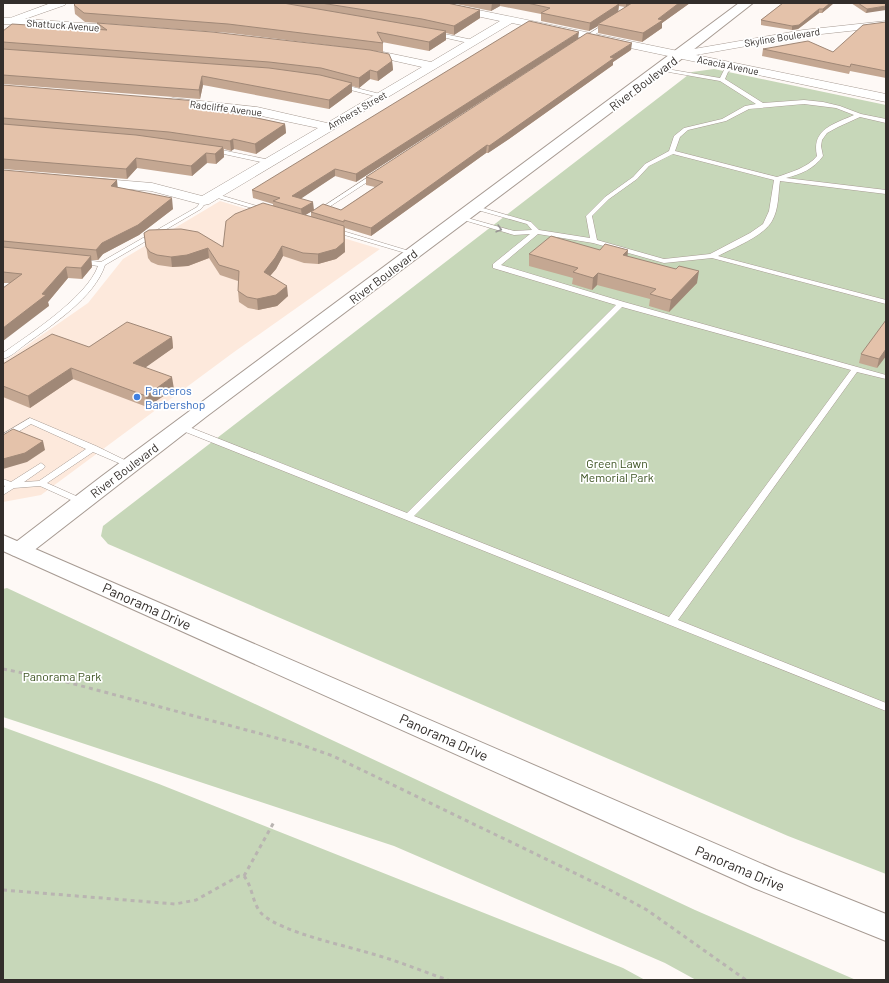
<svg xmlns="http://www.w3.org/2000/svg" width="889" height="983" viewBox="0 0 889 983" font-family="Barlow,sans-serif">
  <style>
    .built { fill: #fde9dc }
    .green { fill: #c7d7b9 }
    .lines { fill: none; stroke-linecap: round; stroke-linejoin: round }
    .lane-casing { stroke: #a79b93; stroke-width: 1 }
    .street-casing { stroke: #a79b93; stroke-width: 1 }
    .secondary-casing { stroke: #a79b93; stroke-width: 2 }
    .primary-casing { stroke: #a79b93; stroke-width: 2 }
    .path { stroke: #b9b4b1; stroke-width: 3; stroke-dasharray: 4 4; stroke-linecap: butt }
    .lane { fill: #fff; fill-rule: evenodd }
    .street { fill: #fff; fill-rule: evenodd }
    .secondary { fill: #fff; fill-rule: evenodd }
    .primary { fill: #fff; fill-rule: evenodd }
    .wall { fill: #c4a792; fill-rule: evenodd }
    .shaded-wall { fill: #a08877 }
    .building { fill: #e4c2aa; stroke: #a08877 }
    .oneway { stroke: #999695 }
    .shop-dot { fill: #3f7fe0; stroke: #fff; stroke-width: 1.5 }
    .labels { text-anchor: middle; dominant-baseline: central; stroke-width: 3.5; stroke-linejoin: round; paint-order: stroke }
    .far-street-label { font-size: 10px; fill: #332e2b; stroke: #fff }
    .street-label { font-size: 12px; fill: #332e2b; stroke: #fff }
    .shop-label { font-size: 12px; fill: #366cbe; stroke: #fff; text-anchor: start }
    .park-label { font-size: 12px; fill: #3a511f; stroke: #fff }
    .near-street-label { font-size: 14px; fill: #332e2b; stroke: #fff }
  </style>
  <rect width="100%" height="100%" fill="#fef9f6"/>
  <path class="built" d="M220 201 380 249 234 352 41 495 3 502V362L88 303 123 259Z"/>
  <path class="green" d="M714 69 886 105V874L788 836 108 544 101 536 103 526 692 72Z
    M7 588 695 910 856 980H696L665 963 394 846 3 717V589Z
    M3 727 159 784 623 968 645 980H3Z"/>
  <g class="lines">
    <defs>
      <path id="lane" d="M606 23 611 24 585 41H581V39Z
        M435 32 473 40 476 42 473 44 433 35V33Z
        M733 64 736 66 728 72 725 79 763 103 804 100 823 102 840 106 861 114 886 119V123L860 117 838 127 827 133 822 140 821 146 823 156C814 169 801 174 786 178L886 190V194L780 181C778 194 779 209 772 221 764 236 733 248 718 256L886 300V304L712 258 664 263 593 243 538 234 501 265 624 302 886 375V379L857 372 678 620 886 703V711L178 429 177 427 178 425H184L407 513 616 305 493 268V264L530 234 514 235 460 219V217H464L514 231 532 230 527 224 474 209V207L476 206 531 222 539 230 590 238 586 216 605 197 633 177 645 164 669 151 674 136 684 128 722 119 745 106 756 104 720 81 663 71 661 70V68L720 78 724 70ZM804 104 836 108 854 115C834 124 811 129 817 156 807 168 791 172 777 177L675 151 680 137 688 130 726 121 749 109ZM673 154 774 180 769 211 763 224 750 233 710 254 664 259 597 240 592 216 609 199 637 179 649 166ZM622 307 851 370 669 617 414 516Z
        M341 84 384 95 385 96 382 98 339 87 338 86Z
        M212 148 270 160 273 162 270 164 210 151 209 150Z
        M376 172 379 174 378 175 320 213 318 214 315 212Z
        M213 193 267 209 268 210 265 212 211 196V194Z
        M204 199 207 201 201 209 105 265C95 297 52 325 26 344 19 349 11 357 3 359V353C30 334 87 297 98 266L77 263V259L101 262 197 207 202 200Z
        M333 228 416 253 418 254 414 256 412 255 331 231 330 230Z
        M30 418 96 446 135 465 131 468 128 467 93 452 47 483 85 500 87 502 85 504 82 505 40 486 14 488 3 495V488L5 486 3 485V479L11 482 41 463 45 466 44 468 24 482 39 481 86 449 31 424 3 441V434Z"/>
      <path id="street" d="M51 3H66L65 5 25 19 124 26 129 29 124 32 3 24V18H10Z
        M424 3H444L683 52 688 50 803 30 886 21V27L803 36 696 55 886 94V102L512 23 209 204 204 205 151 191 91 186 86 185 84 182 86 179 91 178 152 183 202 196 318 128 257 115 173 106 167 102 169 99 173 98 257 107 327 123 422 67 360 53 358 51 360 49 364 48 431 62 500 21 429 6Z"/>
      <path id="secondary" d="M739 3H753L661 75 207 416 28 555 20 557 12 555 8 550 12 545 102 476Z"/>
      <path id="primary" d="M3 535 776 870 886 914V941L754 888 3 551Z"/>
    </defs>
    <use href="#lane" class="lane-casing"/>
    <use href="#street" class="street-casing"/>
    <use href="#secondary" class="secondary-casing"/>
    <use href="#primary" class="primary-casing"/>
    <path class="path" d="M3 669 63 681 299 744 333 756 612 891 647 910 746 980
      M244 876 274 822
      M3 890 175 904 196 900 239 876H244C253 887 252 904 262 914 282 933 348 946 376 955 401 962 424 972 448 980"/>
    <use href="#lane" class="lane"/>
    <use href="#street" class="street"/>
    <use href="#secondary" class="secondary"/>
    <use href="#primary" class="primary"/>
  </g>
  <path class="wall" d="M76 3H447L480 10V18L454 35 446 33V40L429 51 382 42 383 43V52L229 33 85 22 75 14 74 5Z
    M451 3H690L662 23V28L642 42 598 33V26L589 31 541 21V14L500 6 491 11ZM619 6 625 7 618 12Z
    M783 3H834L822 13H819L798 29 792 30 761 25V20Z
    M851 3H886L866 13Z
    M886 22V78L850 71 849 74 762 56 763 49 833 52Z
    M97 23 392 61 393 70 378 81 370 79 359 88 352 86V92L329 109 203 85 200 99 3 84V31L98 30Z
    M578 39 356 182 335 176 301 198 314 210 305 215 311 217V212L341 210 375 187 366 185V177L631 50 613 62V65L509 139 488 153H486L371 236 345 228V252L336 259 318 264 304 263 283 256 276 269 270 276 288 296 277 306 258 310 248 308 239 302 238 291V281L220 275 209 258 188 266 172 267 158 265 151 262 148 258 144 233 223 247 273 205V204L253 198 252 190Z
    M3 85 198 105 285 124 286 133 256 154 234 149 231 151 224 149V157L216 164 207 163 192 176 137 168 127 179 3 169Z
    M3 170 118 188 173 209 139 235 103 254 98 260H91L92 267 82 279 68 278 48 302 49 306 9 283H3Z
    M600 250 627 256 697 283 669 312 649 306 650 299 597 285 592 290 572 284 573 278 529 266V254Z
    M172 337 173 348 145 367 174 389 147 407 73 379 30 408 3 397V364L89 347Z
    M861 354 886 356 877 368 859 363Z"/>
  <path class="shaded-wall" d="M492 3H500V6L491 11Z
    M626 3H633L626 7Z
    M679 3H690L662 23V28L642 42 643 33 658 19Z
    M830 3H834L822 13 823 9Z
    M619 4 618 13 598 24V26L589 31 590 23Z
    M886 6V10L866 13 867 9Z
    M819 9V13L798 29 792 30V26Z
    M480 10V18L454 35V26Z
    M446 31V40L429 51V42Z
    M579 32 578 39 356 182V174Z
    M632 43 631 50 613 62V65L509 139 488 153 489 146 610 57Z
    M392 61 393 70 378 81 377 72Z
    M370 70V79L359 88V78Z
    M202 76 203 85 200 99 199 90Z
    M352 83V92L329 109V100Z
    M285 124 286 133 256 154 255 144Z
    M233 139 234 149 231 151 230 141Z
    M487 145 486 153 371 236V228Z
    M223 147 224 157 216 164 215 154Z
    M206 153 207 163 192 176 191 166Z
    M136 158 137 168 127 179 126 169Z
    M335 169V176L293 204 292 196Z
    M117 180 118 190 111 186Z
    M172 198 173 209 139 235 103 254 98 260 96 250 102 243Z
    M313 202 314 210 302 217 301 209Z
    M344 226 345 252 336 259 318 264V254Z
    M282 246 283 256 276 269 264 283V272Z
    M208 248 209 258 188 266 172 267 171 257Z
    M628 250 627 262 623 255Z
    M91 256 92 267 82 279 81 268Z
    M66 267 68 278 48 302 49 306 3 341V328L42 294Z
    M699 271 697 283 669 312 671 300Z
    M598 273 597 285 592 290 593 278Z
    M287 286 288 296 277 306 258 310 257 299Z
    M172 337 173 348 135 375 133 363Z
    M886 349V356L877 368 879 359Z
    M71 368 73 379 30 408 28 396Z
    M172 377 174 389 147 407 146 396Z
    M43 441 45 450 27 462 3 469V459Z"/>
  <path class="building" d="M76 3H283L446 31 429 42 377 32 383 43 228 24 84 13 74 5Z
    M321 3H447L480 10 454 26 422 19Z
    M527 3H613L619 4 590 23 541 13 550 8Z
    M632 3H679L658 19 663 20 643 33 598 24Z
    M783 3H830L823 9H819L799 25 792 26 761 20Z
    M858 3H886V6L867 9Z
    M529 21 579 32 356 174 335 169 292 196 313 202 301 209 273 201 280 198 252 190Z
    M886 22V71L851 64 850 67 763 49 808 41 833 52 863 25Z
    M97 23 212 32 370 50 389 54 392 61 377 72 370 70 359 78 321 68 269 62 3 42V31L12 24 107 30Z
    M587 33 632 43 610 57 614 58 509 132 489 146 487 145 371 228 344 220V222L311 212 323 204 341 210 383 182 366 177Z
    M3 49 269 68 320 75 352 83 329 100 202 76 199 90 3 75Z
    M3 85 197 101 196 105 285 124 255 144 233 139 230 141 169 132 3 118Z
    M3 124 136 135 223 147 215 154 206 153 191 166 136 158 126 169 3 159Z
    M3 170 117 180 111 186 172 198 138 225 102 243 96 250 3 241Z
    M263 203 344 226V242L336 249 318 254 303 253 282 246 275 258 264 272 287 286 276 295 257 299 247 297 238 291 239 271 219 265 208 248 187 255 171 257 157 255 150 252 146 247 144 233 149 230 181 229 198 232 223 247 226 221 235 214Z
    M551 236 600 250 605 244 628 250 623 255 676 269 679 266 699 271 671 300 650 294 656 289 598 273 593 278 573 272 578 268 529 254Z
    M3 247 91 256 81 268 66 267 42 294 46 295 3 328V288L22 274 3 272Z
    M886 320V349L879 359 861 354Z
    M127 322 172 337 133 363 172 377 146 396 71 368 28 396 3 386V364L52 334 89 347Z
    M13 429 43 441 25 453 3 459V435Z"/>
  <defs><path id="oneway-chevron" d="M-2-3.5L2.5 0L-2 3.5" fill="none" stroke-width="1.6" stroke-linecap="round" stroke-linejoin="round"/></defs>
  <use class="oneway" href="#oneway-chevron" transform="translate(499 229) rotate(16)"/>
  <circle class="shop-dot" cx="137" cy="397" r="4"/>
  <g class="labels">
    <g class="far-street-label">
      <text transform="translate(63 25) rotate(4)">Shattuck Avenue</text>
      <text transform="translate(782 37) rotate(-9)">Skyline Boulevard</text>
      <text transform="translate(728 65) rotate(12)">Acacia Avenue</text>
      <text transform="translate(226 108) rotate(7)">Radcliffe Avenue</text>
      <text transform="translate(357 110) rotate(-30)">Amherst Street</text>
    </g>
    <g class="street-label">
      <text transform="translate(643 83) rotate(-37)">River Boulevard</text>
      <text transform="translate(383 276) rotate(-37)">River Boulevard</text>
      <text transform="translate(124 470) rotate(-37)">River Boulevard</text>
    </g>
    <g class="shop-label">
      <text x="145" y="390">Parceros<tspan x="145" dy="14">Barbershop</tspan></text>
    </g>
    <g class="park-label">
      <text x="617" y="463">Green Lawn<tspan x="617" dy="14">Memorial Park</tspan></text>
      <text x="62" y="676">Panorama Park</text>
    </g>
    <g class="near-street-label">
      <text transform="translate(147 606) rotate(24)">Panorama Drive</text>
      <text transform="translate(444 737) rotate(24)">Panorama Drive</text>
      <text transform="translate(740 868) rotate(23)">Panorama Drive</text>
    </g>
  </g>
  <rect width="889" height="983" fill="none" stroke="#332e2b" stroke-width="8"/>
</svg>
